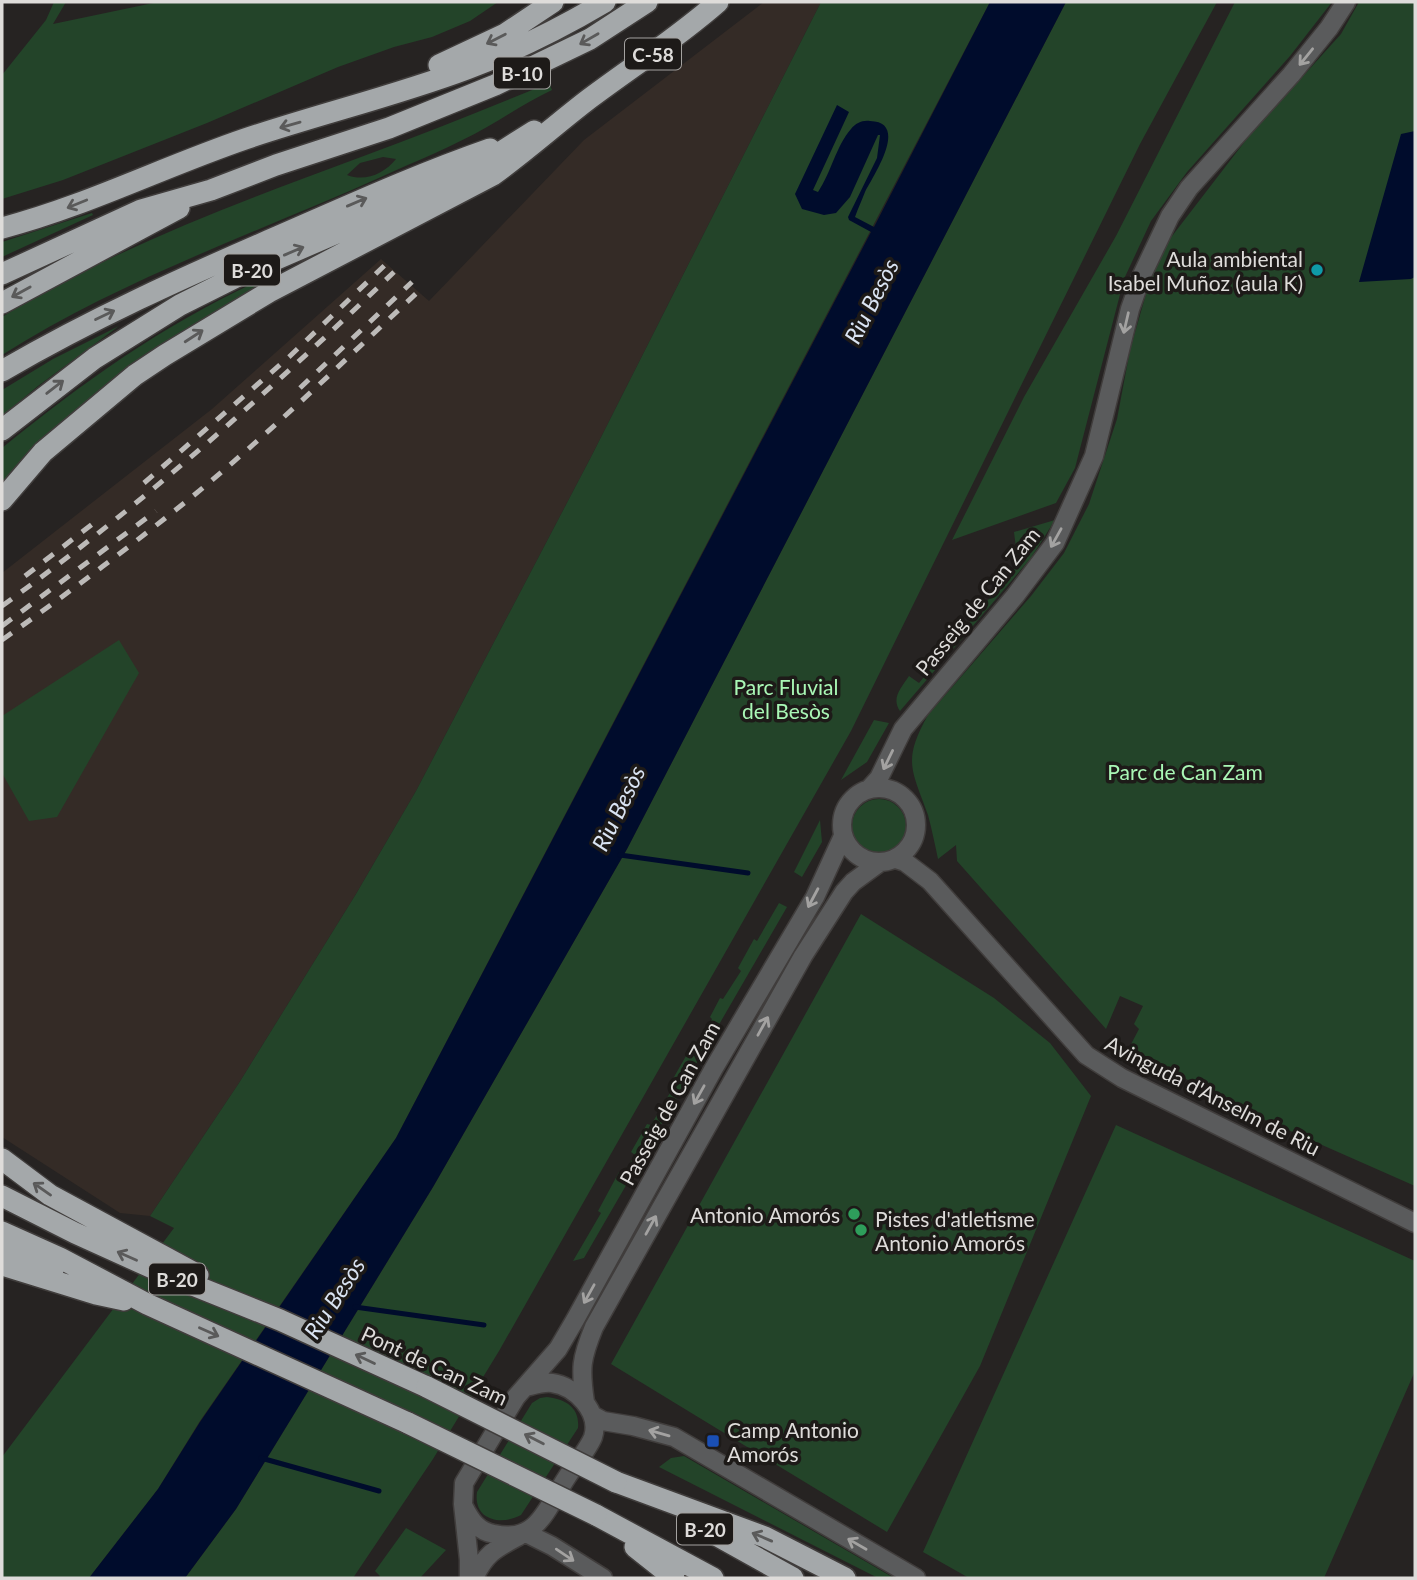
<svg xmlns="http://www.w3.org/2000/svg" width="1417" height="1580" viewBox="0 0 1417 1580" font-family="Lato,sans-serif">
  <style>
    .built { fill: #342b26 }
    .green { fill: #234429; fill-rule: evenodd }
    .water { fill: #000c2c }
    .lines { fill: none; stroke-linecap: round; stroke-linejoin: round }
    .stream { stroke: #000c2c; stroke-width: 5 }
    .street-casing { stroke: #403d3c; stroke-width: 21 }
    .highway-casing { stroke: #403d3c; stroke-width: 24 }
    .street { stroke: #5a5b5c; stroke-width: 18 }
    .highway { stroke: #a4a8aa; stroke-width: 21 }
    .rail { stroke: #bcbab8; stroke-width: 5; stroke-dasharray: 12 12; stroke-linecap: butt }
    .highway-bridge-casing { stroke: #403d3c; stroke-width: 24; stroke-linecap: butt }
    .highway-bridge { stroke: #a4a8aa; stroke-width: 21 }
    .oneway { stroke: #5a5a5a }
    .oneway2 { stroke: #a3a2a1 }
    .culture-dot { fill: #0f9aa8; stroke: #1d1a18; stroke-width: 2.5 }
    .leisure-dot { fill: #2e9e5b; stroke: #1d1a18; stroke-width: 2.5 }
    .transit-dot { fill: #1a4fb4; stroke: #1d1a18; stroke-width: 2.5 }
    .labels { text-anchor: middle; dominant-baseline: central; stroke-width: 7; stroke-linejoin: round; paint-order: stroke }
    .shield { fill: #1d1a18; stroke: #a4a2a0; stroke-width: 2 }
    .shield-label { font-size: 19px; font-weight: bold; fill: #dedcda }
    .poi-label { font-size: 21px; fill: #dedcda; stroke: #1d1a18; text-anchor: end }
    .street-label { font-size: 21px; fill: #dedcda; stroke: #1d1a18 }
    .park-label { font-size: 21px; fill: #a9f7b5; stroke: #1d1a18 }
    .water-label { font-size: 23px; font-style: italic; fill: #dae4f3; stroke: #1d1a18 }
  </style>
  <rect width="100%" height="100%" fill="#262322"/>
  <path class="built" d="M764 2H821L591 457 416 791 356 894 239 1083 150 1216 120 1213 2 1137V573L212 409 381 259 429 301 584 140Z"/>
  <path class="green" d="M54 2H66L53 24 158 2H498L470 21 432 37 394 47 338 67 207 123 63 180 2 199V75L46 20Z
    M821 2H990L396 1138 200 1421 158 1489 89 1578H2V1457L174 1228 150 1216 239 1083 356 894 416 791 591 457Z
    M1066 2H1217L1140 144 851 731 499 1351 433 1459 353 1578H185L236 1509 433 1187 627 849Z
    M1235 2H1332L1290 56 1187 172 1151 221 1124 279 1075 468 1056 503 952 540 1024 397 1116 236Z
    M1359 2H1415V1186L1245 1111 1129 1048 1139 1029 1134 1024 1143 1006 1120 996 1106 1029 957 861 956 845 938 859C935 845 932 830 928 815 912 770 902 761 928 715L1031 596 1064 553 1089 504 1117 419 1130 350 1150 280 1169 240 1249 136 1341 34Z
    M549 83 552 90C529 101 509 114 487 127 454 146 416 161 381 177 254 234 120 280 2 355V317C114 248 237 203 361 157 424 134 486 109 549 83ZM383 157 396 159C384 174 365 182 347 175L360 163Z
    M92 213 93 215 2 257V242Z
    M267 277 270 281 2 493V448C84 381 170 320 267 277Z
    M119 326 38 386 2 416V390L53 359Z
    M1055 520 1031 558 900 711C891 698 901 688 909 676L919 683 1018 564 1014 532Z
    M119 640 139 673 57 817 29 821 2 773V716Z
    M874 720 889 723 867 762 841 780Z
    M852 826a27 27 0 1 1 54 0a27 27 0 1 1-54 0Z
    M820 820 822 842 802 877 794 872Z
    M779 903 787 907 584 1258 573 1261 601 1213 598 1211 619 1172 623 1174 635 1155 631 1152 647 1124 651 1125 674 1086 670 1084 686 1056 690 1058 712 1019 710 1017 720 998 723 999 741 971 738 968 754 939 757 941Z
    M861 914 994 998 1050 1043 1091 1096 980 1366 887 1532 611 1364Z
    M1116 1125 1415 1261V1371L1324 1578H969L923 1552Z
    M547 1397C565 1399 580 1407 578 1428L521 1515C501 1526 473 1520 477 1492L532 1403 540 1398Z
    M684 1456 894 1578H878L659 1467 671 1458Z
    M406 1528 446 1550 420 1578H378L380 1576 375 1571Z"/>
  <path class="water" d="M990 2H1066L627 849 433 1187 236 1509 185 1578H89L158 1489 200 1422 396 1138 871 232 849 220 848 217 877 158 880 135H878L850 197 836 213 824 215 802 209 795 194 837 105 849 112 813 190 818 192C831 173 836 146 851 129 856 123 862 120 870 121 910 122 873 176 865 192 862 200 858 208 855 217L874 227Z
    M1415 131V277L1411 279 1359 282 1401 134Z"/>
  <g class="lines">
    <path class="stream" d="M620 855 748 873
      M355 1307 484 1325
      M261 1458 379 1491"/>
    <defs>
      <path id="street" d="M842 825a37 37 0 1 1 74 0a37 37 0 1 1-74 0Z
        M870 788 879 778 903 729 1015 596 1055 543 1094 456 1130 309 1142 275 1170 216 1189 188 1291 75 1329 28 1346 2
        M896 859 905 862 930 881 1086 1055 1122 1078 1415 1223
        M585 1402C580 1368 581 1359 594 1327L803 956 844 892 853 882 879 863
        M592 1415 603 1421 633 1426 674 1437 916 1578
        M464 1507C471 1521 478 1531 494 1534 538 1544 547 1507 567 1477 574 1466 589 1448 593 1437 601 1412 575 1386 552 1383 543 1382 534 1385 526 1387
        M526 1533 552 1546 603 1578
        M469 1578V1560L463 1504 464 1483 516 1397 558 1349 575 1320 714 1068 815 897 843 836
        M474 1578C486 1553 495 1549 519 1536"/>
      <path id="highway" d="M439 65 505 34 553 2
        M2 228C86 206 163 167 245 139 319 114 395 96 467 69 515 51 561 28 605 2
        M2 274 141 210 211 190 276 165 389 128 495 85 590 39 647 2
        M2 303 179 208
        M2 371C91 319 184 277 279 236 348 206 418 174 490 149
        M2 430 95 358 180 305 240 275 454 182 534 131
        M2 500 43 452 135 375 165 355 269 292 493 175C525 152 554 126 585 102 630 68 676 39 718 2
        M2 1159 50 1195 198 1275
        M2 1196 75 1233 168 1275 280 1320 427 1387
        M2 1232 60 1258 147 1304 408 1423
        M2 1249 53 1270
        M2 1265 96 1294 124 1300
        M616 1482 765 1537 845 1578
        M596 1515 713 1578
        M691 1521 793 1578
        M635 1547 674 1578"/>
    </defs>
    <use href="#street" class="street-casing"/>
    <use href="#highway" class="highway-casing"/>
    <use href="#street" class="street"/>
    <use href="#highway" class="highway"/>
    <path class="rail" d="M300 388 412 282
      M144 483 289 357 385 265
      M25 576 95 522
      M2 606C142 505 270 391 394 272
      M2 626 156 511
      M2 640C67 594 131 546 193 496 272 431 346 359 421 289"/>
    <defs>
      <path id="highway-bridge" d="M427 1387 616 1482
        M408 1423 596 1515"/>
    </defs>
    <use href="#highway-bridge" class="highway-bridge-casing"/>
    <use href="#highway-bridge" class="highway-bridge"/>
  </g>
  <defs><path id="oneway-shaft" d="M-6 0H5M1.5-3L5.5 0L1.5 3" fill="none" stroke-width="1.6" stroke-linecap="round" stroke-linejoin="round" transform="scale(1.75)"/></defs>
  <g class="oneway">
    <use href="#oneway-shaft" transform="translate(496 39) rotate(153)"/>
    <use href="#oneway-shaft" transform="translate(589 39) rotate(150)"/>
    <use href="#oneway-shaft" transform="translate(290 125) rotate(164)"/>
    <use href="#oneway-shaft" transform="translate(357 202) rotate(-23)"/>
    <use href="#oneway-shaft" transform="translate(77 204) rotate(158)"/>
    <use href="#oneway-shaft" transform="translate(294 251) rotate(-23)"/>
    <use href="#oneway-shaft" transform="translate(21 292) rotate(151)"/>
    <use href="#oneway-shaft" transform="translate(105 315) rotate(-26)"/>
    <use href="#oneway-shaft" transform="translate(194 336) rotate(-33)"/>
    <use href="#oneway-shaft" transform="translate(55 387) rotate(-38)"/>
    <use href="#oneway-shaft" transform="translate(42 1189) rotate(-145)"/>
    <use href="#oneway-shaft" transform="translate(127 1256) rotate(-156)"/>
    <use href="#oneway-shaft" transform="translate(209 1332) rotate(24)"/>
    <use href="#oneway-shaft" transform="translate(365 1359) rotate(-155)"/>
    <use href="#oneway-shaft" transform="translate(534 1439) rotate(-153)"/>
    <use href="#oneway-shaft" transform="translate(762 1537) rotate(-157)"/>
  </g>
  <g class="oneway2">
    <use href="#oneway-shaft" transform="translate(1306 57) rotate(129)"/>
    <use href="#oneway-shaft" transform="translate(1126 323) rotate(103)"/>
    <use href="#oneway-shaft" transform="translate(1056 538) rotate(119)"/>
    <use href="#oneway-shaft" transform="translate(888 760) rotate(116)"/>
    <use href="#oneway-shaft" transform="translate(813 898) rotate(118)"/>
    <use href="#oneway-shaft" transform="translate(763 1026) rotate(-61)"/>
    <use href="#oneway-shaft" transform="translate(699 1095) rotate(119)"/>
    <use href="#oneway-shaft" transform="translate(651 1225) rotate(-61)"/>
    <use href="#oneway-shaft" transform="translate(589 1294) rotate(119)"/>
    <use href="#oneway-shaft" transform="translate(659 1433) rotate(-164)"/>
    <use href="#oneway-shaft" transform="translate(857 1544) rotate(-150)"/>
    <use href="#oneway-shaft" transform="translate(565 1555) rotate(34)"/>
  </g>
  <circle class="culture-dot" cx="1317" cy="270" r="7"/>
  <g class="leisure-dot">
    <circle cx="854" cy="1214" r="7"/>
    <circle cx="861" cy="1230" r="7"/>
  </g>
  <rect class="transit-dot" x="706" y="1434" width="14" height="14" rx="3.5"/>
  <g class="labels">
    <g class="shield">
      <rect x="625" y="38.5" width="56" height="31" rx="5"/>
      <rect x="494" y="57.5" width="56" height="31" rx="5"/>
      <rect x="224" y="254.5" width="56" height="31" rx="5"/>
      <rect x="149" y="1263.5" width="56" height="31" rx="5"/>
      <rect x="677" y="1513.5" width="56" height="31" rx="5"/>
    </g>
    <g class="shield-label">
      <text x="653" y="54">C-58</text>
      <text x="522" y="73">B-10</text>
      <text x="252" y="270">B-20</text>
      <text x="177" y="1279">B-20</text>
      <text x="705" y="1529">B-20</text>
    </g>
    <g class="poi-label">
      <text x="1303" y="258">Aula ambiental<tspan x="1303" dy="24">Isabel Muñoz (aula K)</tspan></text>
      <text x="840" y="1214">Antonio Amorós</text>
      <text x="875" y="1218" text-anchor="start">Pistes d'atletisme<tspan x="875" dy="24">Antonio Amorós</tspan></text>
      <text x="727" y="1429" text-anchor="start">Camp Antonio<tspan x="727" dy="24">Amorós</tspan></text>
    </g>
    <g class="street-label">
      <text transform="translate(977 601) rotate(-51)">Passeig de Can Zam</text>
      <text transform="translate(1213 1095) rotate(27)">Avinguda d'Anselm de Riu</text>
      <text transform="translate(669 1103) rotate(-61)">Passeig de Can Zam</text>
      <text transform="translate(435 1365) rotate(25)">Pont de Can Zam</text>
    </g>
    <g class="park-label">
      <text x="786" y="686">Parc Fluvial<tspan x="786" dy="24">del Besòs</tspan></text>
      <text x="1185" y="771">Parc de Can Zam</text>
    </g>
    <g class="water-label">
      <text transform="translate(871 301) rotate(-63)">Riu Besòs</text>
      <text transform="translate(618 808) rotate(-64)">Riu Besòs</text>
      <text transform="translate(334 1298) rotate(-57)">Riu Besòs</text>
    </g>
  </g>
  <rect width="1417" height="1580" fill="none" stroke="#dedcda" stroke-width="7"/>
</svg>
